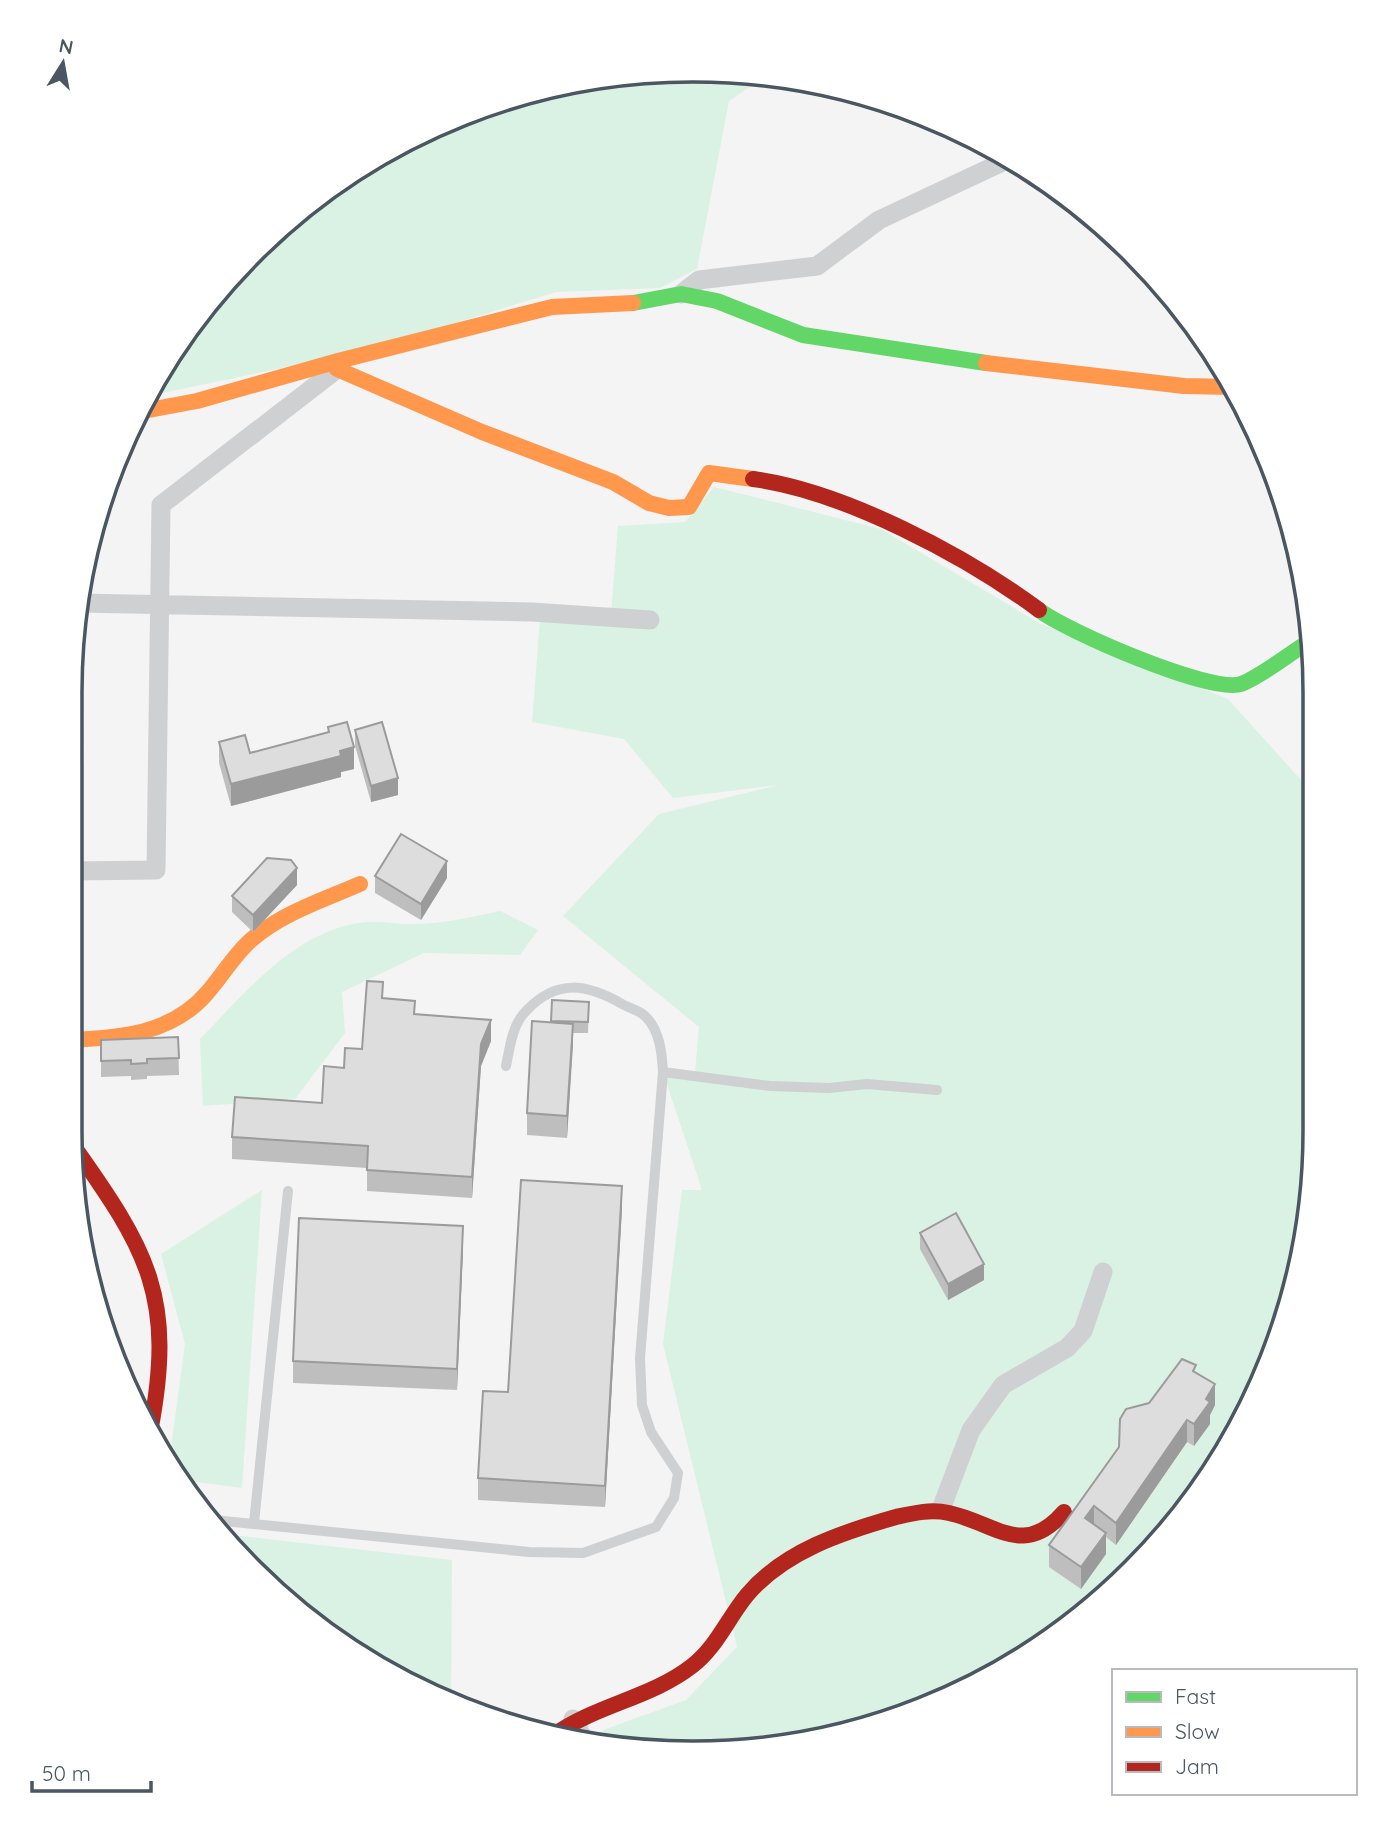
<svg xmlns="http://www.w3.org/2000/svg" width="1385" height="1823" viewBox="0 0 1385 1823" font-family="Quicksand,sans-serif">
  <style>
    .green { fill: #d9f2e3 }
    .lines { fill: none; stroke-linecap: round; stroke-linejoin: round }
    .lane { stroke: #ced0d2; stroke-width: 10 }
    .street { stroke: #ced0d2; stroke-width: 19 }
    .fast { stroke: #63d668; stroke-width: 16 }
    .slow { stroke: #ff974d; stroke-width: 16 }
    .jam { stroke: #b3261e; stroke-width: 16 }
    .wall { fill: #bebebf }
    .shaded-wall { fill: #9b9b9b }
    .building { fill: #ddddde; stroke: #9b9b9b; stroke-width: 2 }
    .rim { fill: none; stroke: #4a5661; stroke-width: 3.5 }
  </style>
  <rect width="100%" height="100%" fill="#f4f4f4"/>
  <path class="green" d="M692 70 765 77 729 101 697 269 660 288 556 292 368 350 148 396 198 314 346 175 454 118 571 82Z
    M714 487 881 529 1041 624 1228 699 1310 790V1211L1282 1331 1231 1442 1160 1541 1039 1648 893 1720 733 1752 607 1743 603 1730 686 1700 737 1647 663 1344 682 1190H702L663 1072 695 1073 699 1027 563 916 659 814 778 785 673 798 624 739 532 722 540 619 610 626 618 526 685 522Z
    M500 911 538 930 520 955 424 953 342 992 345 1033 295 1099 203 1106 200 1039C246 992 297 928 367 922 380 921 393 924 405 924 437 925 468 918 500 911Z
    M262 1190 242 1488 182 1480 169 1462 185 1344 161 1254Z
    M224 1534 452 1560 451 1700 417 1689 253 1571Z"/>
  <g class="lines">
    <path class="lane" d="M663 1072 770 1086 829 1088 867 1084 937 1090
      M214 1520 529 1552 583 1553 656 1527 674 1498 678 1473 651 1432 642 1405 640 1358 663 1072C662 1054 660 1031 646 1017 641 1011 629 1008 622 1004 587 984 557 978 526 1011 512 1025 510 1047 506 1066
      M254 1523 288 1191"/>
    <path class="street" d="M681 294 699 280 817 266 879 220 1009 159
      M79 603 532 612 650 620
      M71 871 156 870 161 505 337 369
      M941 1509 971 1430 1003 1385 1067 1348 1083 1331 1103 1272
      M573 1719 585 1742"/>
    <path class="fast" d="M633 303 681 294 717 301 803 335 986 363
      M1039 610C1066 631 1211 694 1241 684 1262 676 1290 653 1310 641"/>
    <path class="slow" d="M338 361 337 369 482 432 613 482 649 503 669 508 689 507 709 473 753 479
      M986 363 1184 386 1232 387
      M138 412 197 401 338 361 552 307 633 303
      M70 1040C120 1038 172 1034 207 993 222 976 234 955 251 940 282 913 323 900 360 884"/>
    <path class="jam" d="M753 479C844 491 966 556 1039 610
      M72 1144C148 1251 176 1297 150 1432
      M554 1735C596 1705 651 1698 692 1666 716 1648 728 1618 747 1595 784 1551 843 1532 896 1517 914 1513 930 1509 949 1513 996 1523 1023 1559 1064 1512"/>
  </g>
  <path class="wall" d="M328 727 354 769 341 772V777L231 806 219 763V742L250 753 328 733Z
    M355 730 398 795 371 802 355 746Z
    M375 876 447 878 421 920 375 893Z
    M297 885 253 932 232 912V896Z
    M383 999 415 1014 491 1041 481 1066 472 1198 367 1191V1168L232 1159V1137L322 1103 344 1068 362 1049Z
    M552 1000 589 1002 588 1033H573L567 1138 527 1135V1113L551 1022Z
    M178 1037 179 1075 147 1076V1079L131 1080V1076L101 1077V1040Z
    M622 1208 605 1507 478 1500V1478Z
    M920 1233 984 1280 948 1300 920 1249Z
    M463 1248 457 1390 293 1383V1361Z
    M1196 1373 1215 1405 1210 1415V1424L1194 1446 1187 1442 1116 1545 1106 1537V1554L1081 1589 1049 1567V1545L1119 1447 1149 1403Z"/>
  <path class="shaded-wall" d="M354 747V769L341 772V777L231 806V784Z
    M398 778V795L371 802V786Z
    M447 861V878L421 920V904Z
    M297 868V885L253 932V915Z
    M491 1020V1041L481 1066 472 1198V1177L481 1044Z
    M573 1024V1045L567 1138V1116Z
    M622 1186V1208L605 1507V1486Z
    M463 1226V1248L457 1390V1369Z
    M984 1264V1280L948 1300V1284Z
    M1215 1384V1405L1210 1415V1424L1194 1446V1424L1206 1399Z
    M1187 1420V1442L1116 1545V1523Z
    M1094 1506V1527L1085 1518Z
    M1106 1533V1554L1081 1589V1567Z"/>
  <path class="building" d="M347 722 354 747 340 751 341 756 231 784 219 742 245 735 250 753 329 732 328 727Z
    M382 722 398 778 371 786 355 730Z
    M401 834 447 861 421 904 375 876Z
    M267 858 291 860 297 868 253 915 232 896Z
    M367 981 383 982 382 998 415 1001 414 1014 491 1020 481 1044 472 1177 367 1170 368 1146 232 1137 235 1097 322 1103 324 1066 344 1068 345 1048 362 1049Z
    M552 1000 589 1002 588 1022 551 1021Z
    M532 1021 573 1024 567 1116 527 1113Z
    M178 1037 179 1058 147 1059V1063L131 1064V1060L101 1061V1040Z
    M521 1180 622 1186 605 1486 478 1478 483 1391 508 1392Z
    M956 1213 984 1264 948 1284 920 1233Z
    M299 1218 463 1226 457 1369 293 1361Z
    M1182 1359 1196 1365 1193 1371 1215 1384 1206 1399 1210 1402 1194 1424 1187 1420 1116 1523 1094 1506 1085 1518 1106 1533 1081 1567 1049 1545 1119 1447 1120 1419 1126 1409 1149 1403Z"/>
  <path d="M0 0H1385V1823H0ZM692 82H693A610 610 0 0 1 1303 692V1131A610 610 0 0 1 693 1741H692A610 610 0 0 1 82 1131V692A610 610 0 0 1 692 82Z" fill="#fff" fill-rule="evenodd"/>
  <path class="rim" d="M692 82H693A610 610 0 0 1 1303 692V1131A610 610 0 0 1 693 1741H692A610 610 0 0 1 82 1131V692A610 610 0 0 1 692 82Z"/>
  <rect x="1112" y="1669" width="245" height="126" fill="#ffffff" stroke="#b7bbc0" stroke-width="2"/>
  <rect x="1126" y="1692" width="35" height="10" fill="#63d668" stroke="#b7bbc0" stroke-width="2"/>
  <text x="1175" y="1704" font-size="21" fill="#4a5661">Fast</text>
  <rect x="1126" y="1727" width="35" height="10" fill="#ff974d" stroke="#b7bbc0" stroke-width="2"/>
  <text x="1175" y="1739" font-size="21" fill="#4a5661">Slow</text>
  <rect x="1126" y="1762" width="35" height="10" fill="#b3261e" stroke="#b7bbc0" stroke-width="2"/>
  <text x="1175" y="1774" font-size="21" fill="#4a5661">Jam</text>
  <g transform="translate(63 63) rotate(11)" stroke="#ffffff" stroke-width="5" paint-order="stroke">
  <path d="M0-5L12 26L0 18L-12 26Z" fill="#4a5661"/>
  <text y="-10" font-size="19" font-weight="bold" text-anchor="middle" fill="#4a5661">N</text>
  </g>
  <path d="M32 1781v10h119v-10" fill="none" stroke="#4a5661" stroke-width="3.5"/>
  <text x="42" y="1781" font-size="21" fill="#4a5661" stroke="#ffffff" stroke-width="5" paint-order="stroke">50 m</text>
</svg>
